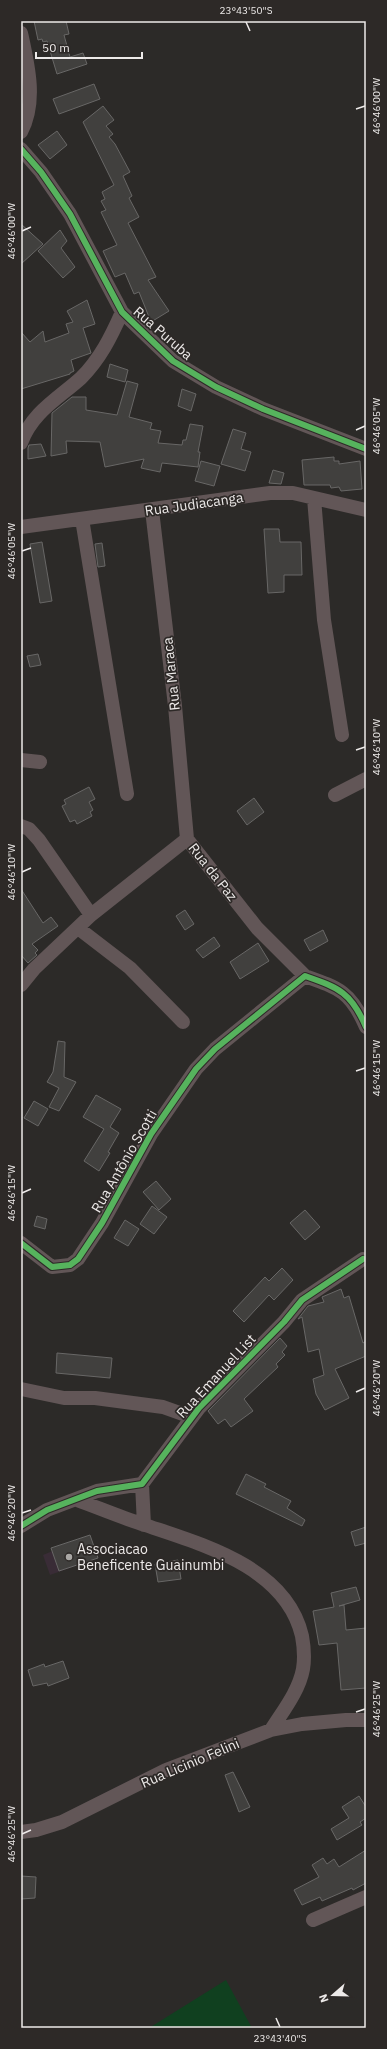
<svg xmlns="http://www.w3.org/2000/svg" width="387" height="2049" viewBox="0 0 387 2049" font-family="'IBM Plex Sans',sans-serif">
  <style>
    .education { fill: #392c36 }
    .green { fill: #10401f }
    .building { fill: #41403e; stroke: #686766 }
    .lines { fill: none; stroke-linecap: round; stroke-linejoin: round }
    .minor { stroke: #625657; stroke-width: 14 }
    .cycleway-casing { stroke: #2d2927; stroke-width: 8 }
    .cycleway { stroke: #56b35d; stroke-width: 6 }
    .ticks { fill: none; stroke: #edeae9; stroke-width: 1.5 }
    .poi-dot { fill: #a9a7a5; stroke: #2d2927; stroke-width: 1.5 }
    .labels { text-anchor: middle; dominant-baseline: central; stroke-width: 3.5; stroke-linejoin: round; paint-order: stroke }
    .street-label { font-size: 14px; fill: #edeae9; stroke: #2d2927 }
    .poi-label { font-size: 14px; fill: #edeae9; stroke: #2d2927; text-anchor: start }
    .neatline { fill: none; stroke: #edeae9; stroke-width: 1.5 }
    .ticks-label { font-size: 10px; text-anchor: middle; fill: #edeae9 }
  </style>
  <rect width="100%" height="100%" fill="#2c2a28"/>
  <path class="education" d="M86 1537 95 1559 50 1575 43 1555Z"/>
  <path class="green" d="M226 1980 252 2028H149Z"/>
  <path class="building" d="M34 21H66L69 34 64 35 70 57 83 53 87 64 57 74 47 41 43 42 42 39 38 40Z
    M94 84 100 99 59 114 53 99Z
    M103 106 114 120 106 126 113 134 109 137 115 144 130 172 123 176 132 196 129 198 139 217 128 223 156 277 148 280 169 311 151 322 139 292 134 294 125 273 115 277 103 251 117 245 101 212 106 210 101 201 105 199 102 192 114 185 83 122Z
    M57 131 67 145 50 159 38 145Z
    M21 224 43 244 21 264Z
    M60 230 67 241 61 248 75 267 63 278 38 251Z
    M87 300 95 324 83 328 91 353 71 360 74 371 70 373V374L21 389V332L30 342 43 331 45 342 69 333 66 324 73 322 67 311Z
    M110 364 128 370 125 382 107 377Z
    M127 381 138 384 129 417 152 423 150 429 161 431 158 443 182 445 183 440H186L190 424 203 426 198 452H200L198 467 162 463 160 472 141 468 144 459 105 467 100 442 66 441 67 453 51 456 52 413 72 397H86V410L117 415Z
    M182 389 196 394 191 411 178 406Z
    M233 429 246 433 241 449 251 452 245 471 221 464Z
    M41 444 46 456 28 459V448L29 445Z
    M334 457V461H339V464L360 461 362 489 341 491 339 487 331 488 330 485H304L302 460Z
    M201 461 220 466 214 486 195 481Z
    M273 470 284 473 281 484 269 483Z
    M264 529H279L280 542H301L302 575H284V592L268 593Z
    M42 542 52 601 40 603 30 544Z
    M102 543 105 566 98 567 95 544Z
    M38 654 41 665 30 667 27 656Z
    M89 787 95 799 89 802 93 810 90 812 92 816 77 824 75 820 70 822 62 806 66 804 64 800Z
    M254 798 264 812 247 825 237 811Z
    M21 889 43 923 51 917 58 926 32 944 38 950 35 953 37 955 28 963 21 955Z
    M185 910 194 924 185 930 176 916Z
    M323 930 328 941 310 951 304 940Z
    M214 937 220 946 203 958 196 950Z
    M258 943 269 961 240 979 230 962Z
    M58 1041 65 1042 64 1077 76 1082 59 1111 49 1107 59 1088 47 1082 53 1072Z
    M96 1095 121 1109 110 1127 119 1133 108 1152 110 1153 99 1171 84 1161 104 1129 83 1117Z
    M34 1101 48 1109 38 1126 24 1118Z
    M156 1181 171 1199 159 1210 143 1192Z
    M152 1206 167 1217 154 1234 140 1224Z
    M305 1210 320 1227 305 1240 290 1223Z
    M37 1216 47 1219 45 1229 34 1226Z
    M125 1220 139 1229 128 1246 114 1238Z
    M282 1268 293 1280 274 1300 269 1295 244 1322 233 1311 265 1277 269 1281Z
    M341 1289 344 1298 349 1296 363 1343 366 1341V1356L335 1369 349 1398 325 1410 316 1394 313 1379 324 1375 319 1349 308 1352 302 1317 298 1319 308 1306 324 1302 322 1297Z
    M280 1338 287 1346 282 1352 285 1355 276 1364 278 1367 244 1399 253 1411 231 1427 225 1419 218 1424 208 1411Z
    M57 1353 112 1358 110 1378 56 1373Z
    M246 1474 266 1484 264 1487 291 1501 287 1508 305 1520 302 1526 236 1494Z
    M366 1527V1543L355 1546 351 1532Z
    M90 1535 98 1558 59 1571 51 1548Z
    M178 1560 181 1579 158 1582 155 1564Z
    M356 1587 360 1600 339 1606 344 1605 346 1630 366 1628V1688L341 1690 337 1643 319 1645 313 1611 334 1607 331 1593Z
    M63 1661 69 1678 48 1686 47 1683 33 1686 28 1670 44 1664 45 1667Z
    M233 1772 250 1807 239 1812 225 1775Z
    M359 1796 366 1807V1818L360 1822 362 1825 337 1840 331 1829 349 1818 342 1807Z
    M366 1850V1883L353 1890 352 1888 322 1901 320 1897 302 1905 294 1890 319 1877 312 1865 323 1858 327 1864 334 1859 339 1867Z
    M21 1876 36 1877 35 1898 21 1899Z"/>
  <g class="lines">
    <path class="minor" d="M21 33C28 65 37 102 21 132
      M21 149 41 172 70 214 122 312 173 361 216 387 263 409 366 449
      M21 443C32 412 59 398 81 378 100 359 111 337 122 312
      M314 498 324 620 342 735
      M152 510 175 706 187 839
      M82 519 127 794
      M21 527 270 493H293L366 510
      M21 760 40 762
      M335 795 366 779
      M21 826 29 829 39 840 91 915
      M78 928 130 968 183 1022
      M21 985 34 969 91 915 187 839 257 928 305 976
      M21 1243 52 1267 70 1265 78 1259 102 1223 151 1134 196 1069 215 1049 305 976C339 988 351 992 366 1027
      M21 1389 64 1398H95L163 1407 191 1417
      M142 1484 144 1525
      M77 1500C99 1508 120 1517 142 1524 200 1544 286 1566 302 1636 304 1647 305 1657 303 1669 299 1691 283 1711 271 1730
      M21 1526 47 1510 97 1491 142 1484 199 1408 284 1322 302 1300 363 1259
      M21 1832 36 1830 62 1822 166 1770 271 1730 302 1724 346 1720H366
      M313 1920 366 1897"/>
    <defs>
      <path id="cycleway" d="M21 149 41 172 70 214 122 312 173 361 216 387 263 409 366 449
        M21 1243 52 1267 70 1265 78 1259 102 1223 151 1134 196 1069 215 1049 305 976C339 988 351 992 366 1027
        M21 1526 47 1510 97 1491 142 1484 199 1408 284 1322 302 1300 363 1259"/>
    </defs>
    <use href="#cycleway" class="cycleway-casing"/>
    <use href="#cycleway" class="cycleway"/>
  </g>
  <path class="ticks" d="M246 22 250 31M356 109 365 106M22 231 31 227M356 430 365 426M22 551 31 548M356 750 365 747M22 872 31 868M356 1071 365 1068M22 1193 31 1189M356 1392 365 1388M22 1513 31 1510M356 1712 365 1709M22 1834 31 1830M276 2018 280 2027"/>
  <circle class="poi-dot" cx="69" cy="1557" r="4"/>
  <g class="labels">
    <g class="street-label">
      <text transform="translate(163 333) rotate(41)">Rua Puruba</text>
      <text transform="translate(194 504) rotate(-8)">Rua Judiacanga</text>
      <text transform="translate(171 674) rotate(-96)">Rua Maraca</text>
      <text transform="translate(213 872) rotate(52)">Rua da Paz</text>
      <text transform="translate(124 1161) rotate(-60)">Rua Antônio Scotti</text>
      <text transform="translate(216 1376) rotate(-47)">Rua Emanuel List</text>
      <text transform="translate(190 1763) rotate(-23)">Rua Licinio Felini</text>
    </g>
    <g class="poi-label">
      <text x="77" y="1549">Associacao<tspan x="77" dy="16">Beneficente Guainumbi</tspan></text>
    </g>
  </g>
  <rect width="387" height="2049" fill="none" stroke="#2d2927" stroke-width="44"/>
  <g transform="translate(333 1995) rotate(250)" stroke="#2d2927" stroke-width="3" paint-order="stroke">
  <path d="M0-3L7 15L0 10L-7 15Z" fill="#edeae9"/>
  <text y="-6" font-size="11" font-weight="bold" text-anchor="middle" fill="#edeae9">N</text>
  </g>
  <path d="M36 52v6h106v-6" fill="none" stroke="#edeae9" stroke-width="2"/>
  <text x="42" y="52" font-size="12" fill="#edeae9" stroke="#2d2927" stroke-width="3" paint-order="stroke">50 m</text>
  <rect x="22" y="22" width="343" height="2005" class="neatline"/>
  <g class="ticks-label">
    <text x="246" y="14">23°43'50"S</text>
    <text transform="translate(376 106) rotate(-90)" y="4">46°46'00"W</text>
    <text transform="translate(11 231) rotate(-90)" y="4">46°46'00"W</text>
    <text transform="translate(376 426) rotate(-90)" y="4">46°46'05"W</text>
    <text transform="translate(11 551) rotate(-90)" y="4">46°46'05"W</text>
    <text transform="translate(376 747) rotate(-90)" y="4">46°46'10"W</text>
    <text transform="translate(11 872) rotate(-90)" y="4">46°46'10"W</text>
    <text transform="translate(376 1068) rotate(-90)" y="4">46°46'15"W</text>
    <text transform="translate(11 1193) rotate(-90)" y="4">46°46'15"W</text>
    <text transform="translate(376 1388) rotate(-90)" y="4">46°46'20"W</text>
    <text transform="translate(11 1513) rotate(-90)" y="4">46°46'20"W</text>
    <text transform="translate(376 1709) rotate(-90)" y="4">46°46'25"W</text>
    <text transform="translate(11 1834) rotate(-90)" y="4">46°46'25"W</text>
    <text x="280" y="2042">23°43'40"S</text>
  </g>
</svg>
